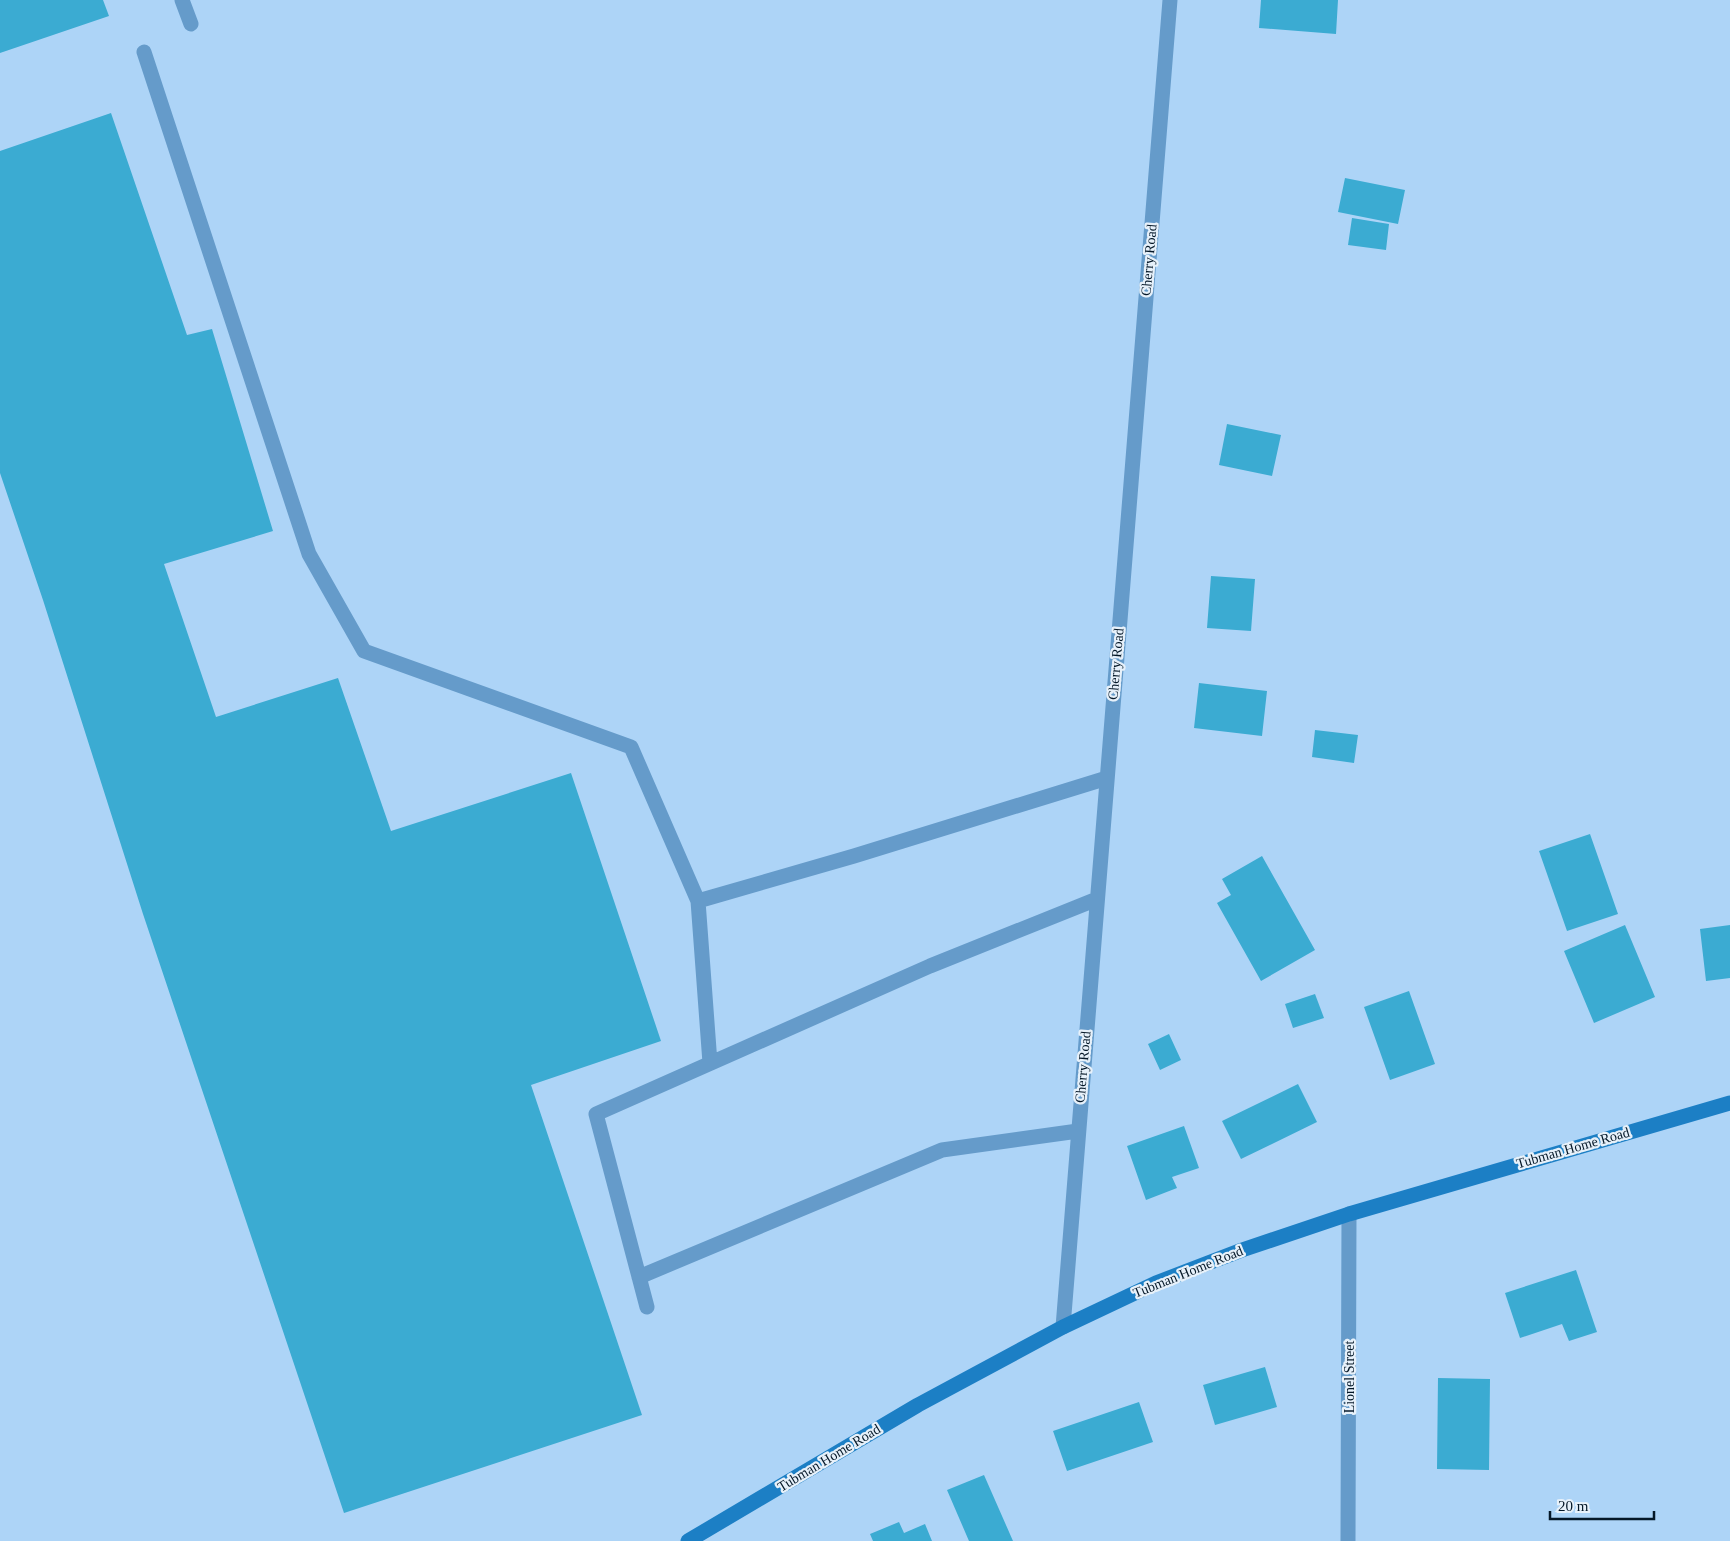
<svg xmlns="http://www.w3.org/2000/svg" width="1730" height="1541" viewBox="0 0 1730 1541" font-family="'Times New Roman',serif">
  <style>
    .building { fill: #3babd2 }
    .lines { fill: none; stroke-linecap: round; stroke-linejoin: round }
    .lane { stroke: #659bca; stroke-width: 15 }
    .street { stroke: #659bca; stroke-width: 15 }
    .secondary { stroke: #1c7fc5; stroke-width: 15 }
    .labels { text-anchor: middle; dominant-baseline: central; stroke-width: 4.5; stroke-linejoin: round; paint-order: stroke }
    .street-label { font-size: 14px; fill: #051828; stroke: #e7f1fa }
  </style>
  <rect width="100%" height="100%" fill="#add4f7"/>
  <path class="building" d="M0 0H103L109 16 0 53Z
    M1261 0H1338L1336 34 1259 28Z
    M111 113 187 335 212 329 273 531 164 564 216 717 338 678 391 831 571 773 661 1041 531 1085 642 1415 344 1513 143 914 43 600 0 473V151Z
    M1345 178 1405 190 1398 224 1338 212Z
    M1352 218 1389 224 1386 250 1348 245Z
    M1227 424 1281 435 1272 476 1219 465Z
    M1211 576 1255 579 1251 631 1207 628Z
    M1199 683 1267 691 1262 736 1194 728Z
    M1315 730 1358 735 1354 763 1312 757Z
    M1590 834 1618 914 1567 931 1539 851Z
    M1262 856 1315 950 1261 981 1217 903 1231 895 1222 879Z
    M1625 925 1655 997 1594 1023 1564 951Z
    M1730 925V978L1706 981 1700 929Z
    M1409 991 1435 1064 1390 1080 1364 1007Z
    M1315 994 1324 1018 1293 1028 1285 1004Z
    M1169 1034 1181 1060 1160 1070 1148 1044Z
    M1298 1084 1317 1122 1241 1159 1222 1121Z
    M1184 1126 1199 1168 1172 1177 1177 1188 1146 1200 1127 1146Z
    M1576 1270 1597 1332 1569 1341 1562 1324 1520 1338 1505 1293Z
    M1265 1367 1277 1407 1215 1425 1203 1385Z
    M1438 1378 1490 1379 1489 1470 1437 1469Z
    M1139 1402 1153 1442 1067 1471 1053 1431Z
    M984 1475 1013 1541H969L947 1490Z
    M899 1522 904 1533 925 1524 932 1541H873L870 1534Z"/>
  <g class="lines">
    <path class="lane" d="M182 0 191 24
      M144 52 309 554 364 651 631 747 698 901 710 1063
      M698 901 854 856 1107 778
      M639 1277 942 1150 1078 1131
      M647 1307 596 1114 930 966 1097 899
      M1063 1327 1170 0"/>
    <path class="street" d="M1348 1541 1349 1214"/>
    <path class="secondary" d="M688 1541 918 1405 1063 1327 1156 1283 1242 1250 1349 1214 1730 1103"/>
  </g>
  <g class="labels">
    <g class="street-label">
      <text transform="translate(1149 260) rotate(-85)">Cherry Road</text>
      <text transform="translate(1116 664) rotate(-85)">Cherry Road</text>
      <text transform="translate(1083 1067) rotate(-85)">Cherry Road</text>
      <text transform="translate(1573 1148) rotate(-16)">Tubman Home Road</text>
      <text transform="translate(1188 1272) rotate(-22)">Tubman Home Road</text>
      <text transform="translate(1349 1377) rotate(-90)">Lionel Street</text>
      <text transform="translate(829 1458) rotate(-31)">Tubman Home Road</text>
    </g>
  </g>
  <path d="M1550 1511v8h104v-8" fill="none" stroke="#051828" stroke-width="2.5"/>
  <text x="1558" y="1511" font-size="15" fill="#051828" stroke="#e7f1fa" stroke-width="4" paint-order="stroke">20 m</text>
</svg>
